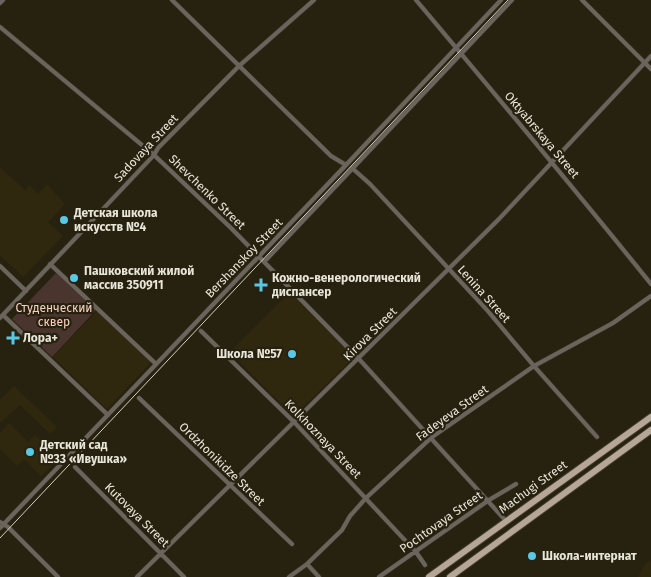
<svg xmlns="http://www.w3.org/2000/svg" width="651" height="577" viewBox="0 0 651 577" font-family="'Fira Sans',sans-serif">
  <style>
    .built { fill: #30280e }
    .green { fill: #49352e }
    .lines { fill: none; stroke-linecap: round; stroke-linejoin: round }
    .street-casing { stroke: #423c2b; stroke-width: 5 }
    .primary-casing { stroke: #423c2b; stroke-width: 8 }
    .street { stroke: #6b645d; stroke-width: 4 }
    .primary { stroke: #b5a698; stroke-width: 6 }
    .tram { stroke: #d3d0c3; stroke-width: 1 }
    .poi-dot { fill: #5ac8e5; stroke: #27210f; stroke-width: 2 }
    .labels { text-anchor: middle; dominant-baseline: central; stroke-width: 4.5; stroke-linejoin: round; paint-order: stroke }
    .street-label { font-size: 12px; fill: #e8e5d9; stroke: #27210f }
    .poi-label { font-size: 12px; font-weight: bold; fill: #e8e5d9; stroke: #27210f; text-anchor: start }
    .park-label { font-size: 12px; fill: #f7d0c1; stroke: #27210f }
  </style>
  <rect width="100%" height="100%" fill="#27210f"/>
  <path class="built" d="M0 167 25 190 29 185 38 194 47 184 65 204 48 222 63 236 23 277 0 255Z
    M291 291 355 356 294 416 230 352Z
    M97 311 151 362 107 409 53 357Z
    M14 386 57 427 50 434 20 405 0 423V400Z
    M9 423 28 442 35 435 42 442 44 440 61 456 41 476 24 459 17 466 0 449V433Z
    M651 561V577H638L645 564Z"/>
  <path class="green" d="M56 273 96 310 52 357 12 319Z"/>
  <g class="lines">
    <defs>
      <path id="street" d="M172 0 331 156 346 165
        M416 0C495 94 574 188 651 284
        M582 0 651 69
        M0 3 3 0
        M0 27 154 155 231 228 359 359 506 521
        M352 168 370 184 487 310 534 366 597 437
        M264 262 512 0
        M50 264 156 364
        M0 266 26 291
        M3 315 108 415
        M0 318 154 155 158 148 239 66 314 0
        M201 331 294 422 416 552 425 565
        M139 398 292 544
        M75 467 184 577
        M0 522 8 527 58 577
        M0 528 346 165 501 0
        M307 564 319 577
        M137 577 499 219 651 56
        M289 577 307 564 342 530 350 516 366 498 432 437 534 366 613 323 651 296
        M379 577 489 500 516 484"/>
      <path id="primary" d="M429 577 651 417
        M450 577 651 430"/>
    </defs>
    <use href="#street" class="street-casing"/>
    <use href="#primary" class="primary-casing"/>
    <use href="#street" class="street"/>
    <use href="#primary" class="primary"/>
    <path class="tram" d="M0 538 508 0"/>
  </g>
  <g class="poi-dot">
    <circle cx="64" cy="220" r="5"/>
    <circle cx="74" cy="278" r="5"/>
    <path d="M258.5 277.5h5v5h5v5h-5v5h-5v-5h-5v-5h5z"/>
    <path d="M10.5 330.5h5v5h5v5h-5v5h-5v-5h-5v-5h5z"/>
    <circle cx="292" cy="354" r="5"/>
    <circle cx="30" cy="452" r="5"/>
    <circle cx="532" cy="556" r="5"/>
  </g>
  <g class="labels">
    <g class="street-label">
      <text transform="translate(542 135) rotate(50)">Oktyabrskaya Street</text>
      <text transform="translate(146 148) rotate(-47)">Sadovaya Street</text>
      <text transform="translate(207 192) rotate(44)">Shevchenko Street</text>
      <text transform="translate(244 258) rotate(-46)">Bershanskoy Street</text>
      <text transform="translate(484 294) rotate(48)">Lenina Street</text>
      <text transform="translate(370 334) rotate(-45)">Kirova Street</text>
      <text transform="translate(452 413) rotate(-36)">Fadeyeva Street</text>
      <text transform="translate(323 439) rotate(46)">Kolkhoznaya Street</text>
      <text transform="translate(222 464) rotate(44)">Ordzhonikidze Street</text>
      <text transform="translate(533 487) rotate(-36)">Machugi Street</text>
      <text transform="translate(137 515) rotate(45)">Kutovaya Street</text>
      <text transform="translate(441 522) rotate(-35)">Pochtovaya Street</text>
    </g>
    <g class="poi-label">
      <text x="74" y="213">Детская школа<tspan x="74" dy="14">искусств №4</tspan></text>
      <text x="84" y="271">Пашковский жилой<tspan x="84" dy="14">массив 350911</tspan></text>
      <text x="272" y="278">Кожно-венерологический<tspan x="272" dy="14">диспансер</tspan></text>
      <text x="23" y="338">Лора+</text>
      <text x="282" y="354" text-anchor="end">Школа №57</text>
      <text x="40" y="445">Детский сад<tspan x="40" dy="14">№33 «Ивушка»</tspan></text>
      <text x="542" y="556">Школа-интернат</text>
    </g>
    <g class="park-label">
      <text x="54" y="308">Студенческий<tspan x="54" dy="14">сквер</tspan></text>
    </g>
  </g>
</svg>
